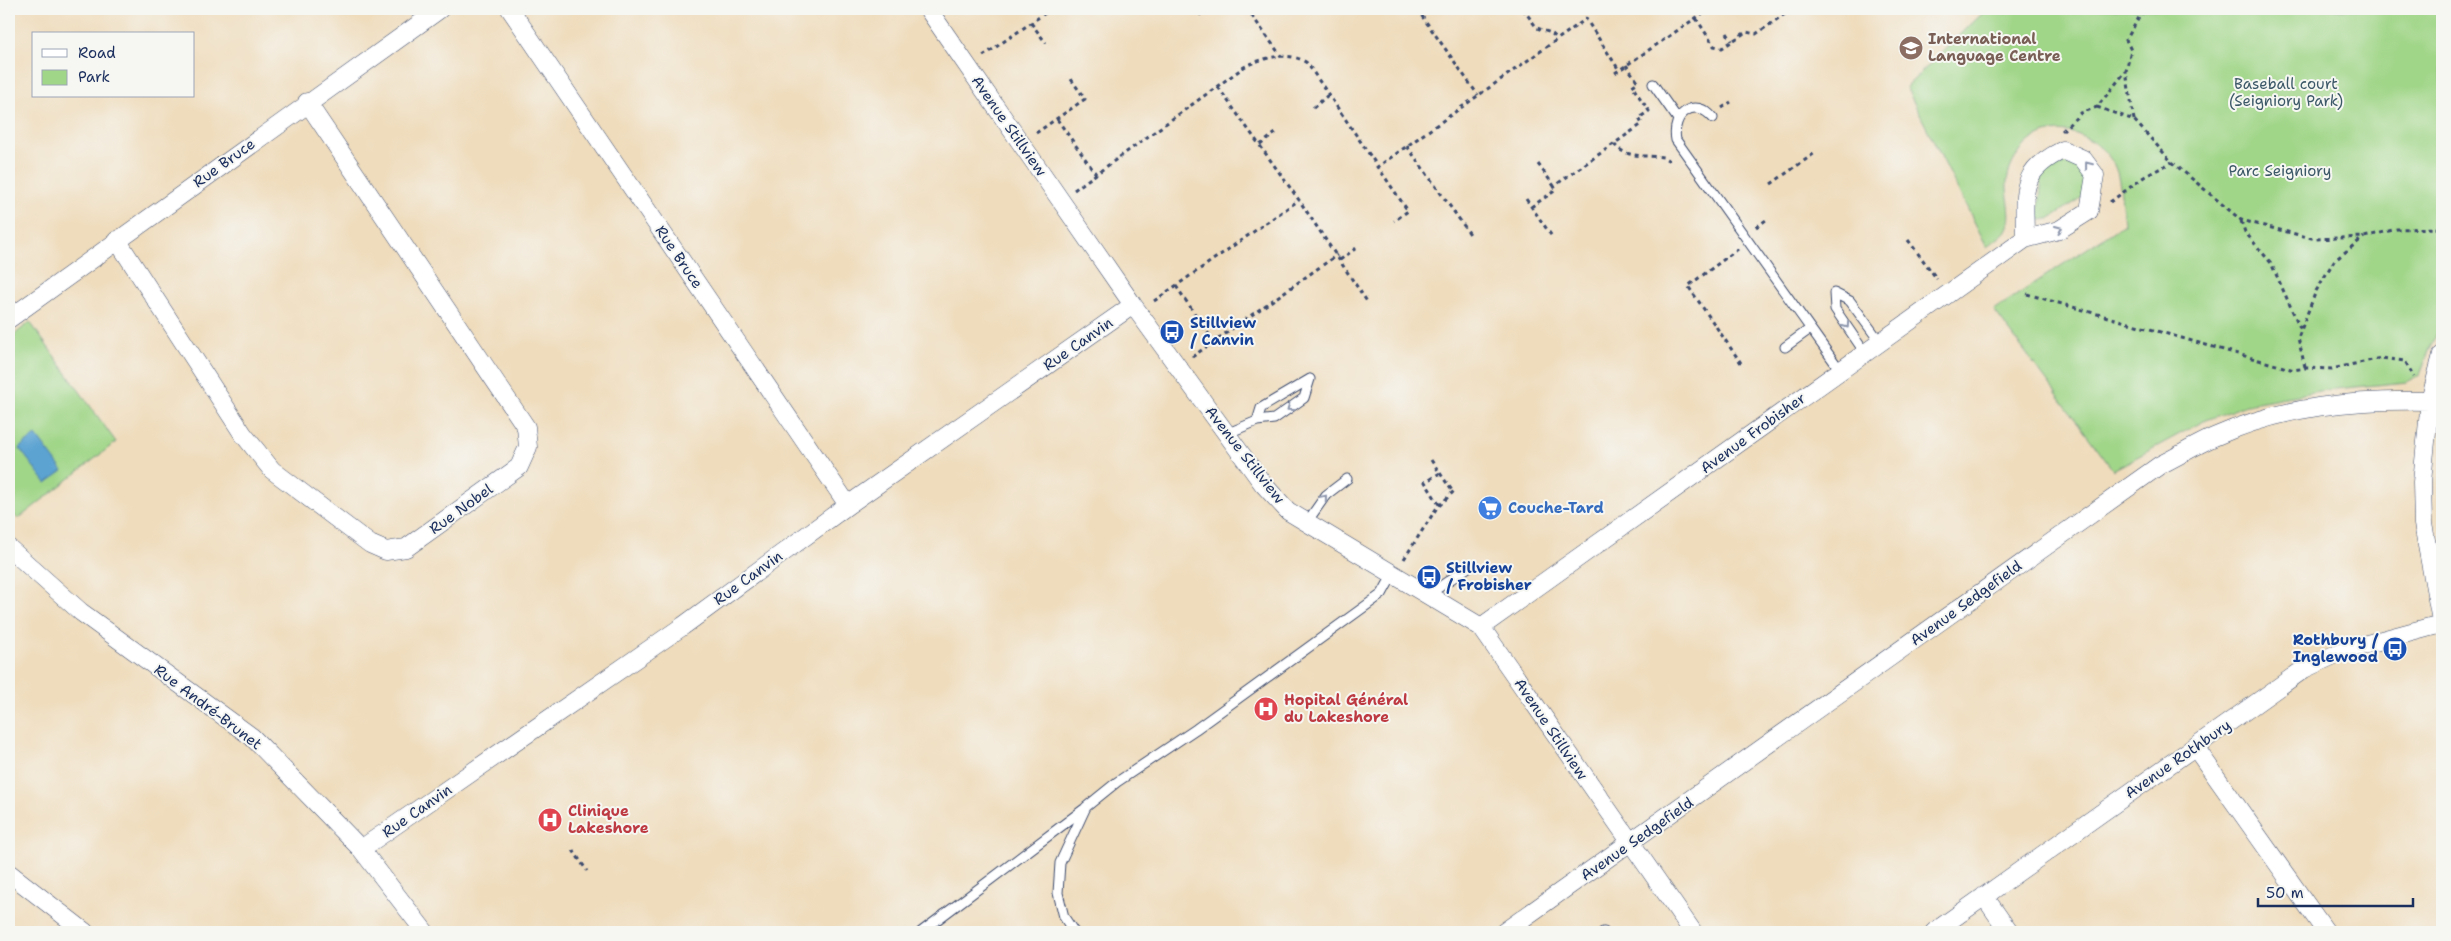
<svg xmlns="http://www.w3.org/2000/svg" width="2451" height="941" viewBox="0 0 2451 941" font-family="'Shantell Sans',sans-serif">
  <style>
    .green { fill: #a0d688; stroke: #5e8273 }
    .water { fill: #5ba3d2; stroke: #3b6998 }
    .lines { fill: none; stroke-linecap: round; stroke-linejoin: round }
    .service-casing { stroke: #3b496c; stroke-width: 11 }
    .minor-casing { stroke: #3b496c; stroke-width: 19 }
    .path { stroke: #3b496c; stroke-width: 3; stroke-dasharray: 4 4; stroke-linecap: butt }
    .service { stroke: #fff; stroke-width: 9 }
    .minor { stroke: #fff; stroke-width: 18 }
    .oneway { stroke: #8d97ae }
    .labels { text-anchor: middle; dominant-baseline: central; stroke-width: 4; stroke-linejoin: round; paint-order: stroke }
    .education-label { font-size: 15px; font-weight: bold; fill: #785e54; stroke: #f6f6f2; text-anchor: start }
    .park-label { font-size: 15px; fill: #3c5968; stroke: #f6f6f2 }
    .street-label { font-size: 15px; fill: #1b2f5e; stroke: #f6f6f2 }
    .transit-label { font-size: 15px; font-weight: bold; fill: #164399; stroke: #f6f6f2; text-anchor: start }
    .shop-label { font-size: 15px; font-weight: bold; fill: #366cbe; stroke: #f6f6f2; text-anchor: start }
    .health-label { font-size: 15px; font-weight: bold; fill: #be3a42; stroke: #f6f6f2; text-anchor: start }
  </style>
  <rect width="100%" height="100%" fill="#f6f6f2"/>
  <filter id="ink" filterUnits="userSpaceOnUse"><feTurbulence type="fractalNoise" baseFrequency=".02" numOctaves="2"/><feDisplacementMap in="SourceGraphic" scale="10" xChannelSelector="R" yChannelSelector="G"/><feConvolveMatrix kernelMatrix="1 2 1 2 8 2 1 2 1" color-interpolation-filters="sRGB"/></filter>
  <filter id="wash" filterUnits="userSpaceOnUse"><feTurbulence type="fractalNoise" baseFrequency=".0096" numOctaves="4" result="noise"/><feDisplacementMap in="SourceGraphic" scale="20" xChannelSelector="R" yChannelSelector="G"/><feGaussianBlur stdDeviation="1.12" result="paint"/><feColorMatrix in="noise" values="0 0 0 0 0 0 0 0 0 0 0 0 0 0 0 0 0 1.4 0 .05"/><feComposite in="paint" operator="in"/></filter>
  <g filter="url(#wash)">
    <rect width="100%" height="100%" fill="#efdcbc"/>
    <path class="green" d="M1987 9H2442V317L2420 375 2407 382 2325 390 2252 403 2204 421 2113 470 1994 310 2124 224C2122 208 2121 180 2115 167 2099 132 2046 116 2020 151 2013 161 2008 171 2007 183 2006 198 2015 218 2005 232 2001 237 1992 242 1987 247L1906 87Z
      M2071 162 2086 176 2083 197 2049 219H2038L2042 175 2053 166Z
      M30 322 116 442 18 519 9 510V339Z"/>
    <path class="water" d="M36 435 63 471 46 483 19 448Z"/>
  </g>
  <g filter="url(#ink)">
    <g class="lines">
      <defs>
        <path id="service" d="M1653 84 1677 118
          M1713 118C1695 96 1671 114 1676 140L1840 370
          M1785 347 1810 329
          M1865 353 1835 309 1834 293 1850 301 1880 342
          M1257 421 1261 408 1310 379
          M1226 434 1257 421 1274 419 1304 398 1310 379
          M1307 522 1326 495 1347 479
          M1428 595 1470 566
          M921 932 1084 809
          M1074 932 1064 917 1058 893 1060 863 1086 807 1117 782 1196 729 1382 594 1393 574
          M1603 932H1604"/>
        <path id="minor" d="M510 9 848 505
          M928 9 1133 305 1263 484 1288 511 1481 627 1693 932
          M117 240 243 434 272 470 370 544 386 551 406 548 519 467 528 447 526 427 307 102
          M9 319 440 9
          M2442 355 2430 401 2422 482 2423 524 2442 626
          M9 548 81 612 252 737 361 849 425 932
          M1481 627 2025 239 2059 230 2089 211 2095 175 2083 159 2063 150C2017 172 2025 194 2025 239
          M2195 747 2326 932
          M361 849 683 626 848 505 1133 305
          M9 873 85 932
          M1984 896 2009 932
          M1504 932 2160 465C2178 456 2196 445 2214 437 2284 406 2354 399 2430 401
          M1934 932 2304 669 2345 650 2441 624"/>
      </defs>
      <use href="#service" class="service-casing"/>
      <use href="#minor" class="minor-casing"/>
      <path class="path" d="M1037 9 1042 15
        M1194 9 1199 15 1208 9
        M1247 9 1281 56
        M1417 9 1478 95
        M1523 9 1537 28 1551 33 1558 39
        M1587 9 1586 19 1619 70
        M1696 18 1714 46 1722 48 1746 32 1756 34 1792 9
        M1031 23 1046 43
        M1727 33 1732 41
        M983 56 1051 9
        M1615 73 1703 13 1701 9
        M1218 87 1299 200 1368 303
        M2097 107 2134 120 2172 162 2241 220 2315 239 2364 237 2397 229 2442 228
        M1313 108 1328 95
        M1722 108 1731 102
        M1057 119 1096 174
        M2134 120 2126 71 2131 50 2126 40 2144 9
        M2062 131 2081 113 2097 107 2126 71
        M1036 133 1085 99 1071 79
        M1614 144C1626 159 1646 155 1663 157L1668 160 1671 158
        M1260 145 1277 132
        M1407 146 1472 237
        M1538 164 1554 186
        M1376 168 1586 19
        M1771 184 1815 153
        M1074 190 1244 67C1262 58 1289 50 1307 63L1408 211 1394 221
        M1526 199 1553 238
        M2110 202 2144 177 2172 162
        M1531 207 1556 190 1554 186 1642 124 1639 118 1649 111 1632 86 1638 82 1626 65
        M2241 221 2245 232 2271 263 2301 330
        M1756 227 1766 220
        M1908 240 1937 279
        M1738 249 1688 286 1741 363
        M1340 260 1359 246
        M1176 286 1214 342
        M2027 294 2294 370 2305 368 2332 369 2381 358 2405 361 2414 377
        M1154 301 1299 200
        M1192 357 1337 255
        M2305 367 2298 338 2316 291 2334 261 2364 237
        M1431 460 1453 492
        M1440 473 1425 482 1440 506
        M1404 559 1436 509 1456 489
        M573 850 587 871"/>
      <use href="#service" class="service"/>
      <use href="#minor" class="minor"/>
    </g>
    <defs><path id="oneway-chevron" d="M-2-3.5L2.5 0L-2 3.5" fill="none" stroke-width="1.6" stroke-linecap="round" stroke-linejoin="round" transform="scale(1.25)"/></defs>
    <g class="oneway">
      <use href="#oneway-chevron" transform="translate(2088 165) rotate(-128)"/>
      <use href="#oneway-chevron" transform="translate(2059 229) rotate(-24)"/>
      <use href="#oneway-chevron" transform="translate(1846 325) rotate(55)"/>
      <use href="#oneway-chevron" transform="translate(1290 408) rotate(144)"/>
      <use href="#oneway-chevron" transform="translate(1324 498) rotate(-50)"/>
    </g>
  </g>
  <defs>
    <symbol id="university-disc" viewBox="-11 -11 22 22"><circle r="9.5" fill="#8d6e63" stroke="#f6f6f2"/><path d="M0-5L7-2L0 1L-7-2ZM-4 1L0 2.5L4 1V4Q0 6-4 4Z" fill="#fff"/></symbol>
    <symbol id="bus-disc" viewBox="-11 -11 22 22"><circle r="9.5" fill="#1a4fb4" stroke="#f6f6f2"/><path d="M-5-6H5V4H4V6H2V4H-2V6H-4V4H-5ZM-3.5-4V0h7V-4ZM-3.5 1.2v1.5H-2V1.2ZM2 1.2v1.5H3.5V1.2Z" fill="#fff"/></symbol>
    <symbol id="supermarket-disc" viewBox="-11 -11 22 22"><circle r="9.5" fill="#3f7fe0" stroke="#f6f6f2"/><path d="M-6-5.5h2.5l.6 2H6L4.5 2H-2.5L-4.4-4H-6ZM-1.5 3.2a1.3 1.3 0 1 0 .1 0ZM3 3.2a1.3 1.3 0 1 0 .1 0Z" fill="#fff"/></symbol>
    <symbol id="hospital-disc" viewBox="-11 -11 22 22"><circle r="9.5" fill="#e0444e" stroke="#f6f6f2"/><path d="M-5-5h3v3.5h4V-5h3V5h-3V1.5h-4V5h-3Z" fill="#fff"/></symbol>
  </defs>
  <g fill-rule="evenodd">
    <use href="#university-disc" x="1897" y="34" width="28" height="28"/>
    <use href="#bus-disc" x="1158" y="318" width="28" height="28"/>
    <use href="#supermarket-disc" x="1476" y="494" width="28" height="28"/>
    <use href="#bus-disc" x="1415" y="563" width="28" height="28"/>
    <use href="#bus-disc" x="2381" y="635" width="28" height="28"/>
    <use href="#hospital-disc" x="1252" y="695" width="28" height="28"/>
    <use href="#hospital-disc" x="536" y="806" width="28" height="28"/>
  </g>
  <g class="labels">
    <g class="education-label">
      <text x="1928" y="39">International<tspan x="1928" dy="17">Language Centre</tspan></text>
    </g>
    <g class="park-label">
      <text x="2286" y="84">Baseball court<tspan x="2286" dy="17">(Seigniory Park)</tspan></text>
      <text x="2280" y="171">Parc Seigniory</text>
    </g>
    <g class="street-label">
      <text transform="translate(1009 126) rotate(55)">Avenue Stillview</text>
      <text transform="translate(224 163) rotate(-36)">Rue Bruce</text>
      <text transform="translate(679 257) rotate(56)">Rue Bruce</text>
      <text transform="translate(1078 344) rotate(-35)">Rue Canvin</text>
      <text transform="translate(1753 433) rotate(-36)">Avenue Frobisher</text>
      <text transform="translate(1245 455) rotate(52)">Avenue Stillview</text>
      <text transform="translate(461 509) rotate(-36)">Rue Nobel</text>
      <text transform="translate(748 578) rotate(-36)">Rue Canvin</text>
      <text transform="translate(1966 603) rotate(-36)">Avenue Sedgefield</text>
      <text transform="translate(208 707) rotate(37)">Rue André-Brunet</text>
      <text transform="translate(1551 729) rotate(56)">Avenue Stillview</text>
      <text transform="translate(2178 759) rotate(-35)">Avenue Rothbury</text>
      <text transform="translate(417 811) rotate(-35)">Rue Canvin</text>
      <text transform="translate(1637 839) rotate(-35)">Avenue Sedgefield</text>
    </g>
    <g class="transit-label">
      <text x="1190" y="323">Stillview<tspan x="1190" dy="17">/ Canvin</tspan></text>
      <text x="1446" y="568">Stillview<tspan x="1446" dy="17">/ Frobisher</tspan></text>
      <text x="2378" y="640" text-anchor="end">Rothbury /<tspan x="2378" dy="17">Inglewood</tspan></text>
    </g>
    <g class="shop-label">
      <text x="1508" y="508">Couche-Tard</text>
    </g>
    <g class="health-label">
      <text x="1284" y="700">Hopital Général<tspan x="1284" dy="17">du Lakeshore</tspan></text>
      <text x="568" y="811">Clinique<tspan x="568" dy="17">Lakeshore</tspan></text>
    </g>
  </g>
  <rect width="2451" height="941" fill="none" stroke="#f6f6f2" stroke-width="30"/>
  <rect x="32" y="32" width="162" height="65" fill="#f6f6f2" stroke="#9ea6b7"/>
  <rect x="42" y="49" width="25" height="8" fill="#ffffff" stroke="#9ea6b7"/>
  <text x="78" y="58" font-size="15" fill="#1b2f5e">Road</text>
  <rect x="42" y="70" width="25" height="15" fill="#a0d688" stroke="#9ea6b7"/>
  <text x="78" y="82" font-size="15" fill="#1b2f5e">Park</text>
  <path d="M2258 898v8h155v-8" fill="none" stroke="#1b2f5e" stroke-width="2.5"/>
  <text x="2266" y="898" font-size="15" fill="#1b2f5e" stroke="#f6f6f2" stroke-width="4" paint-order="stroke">50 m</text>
</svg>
